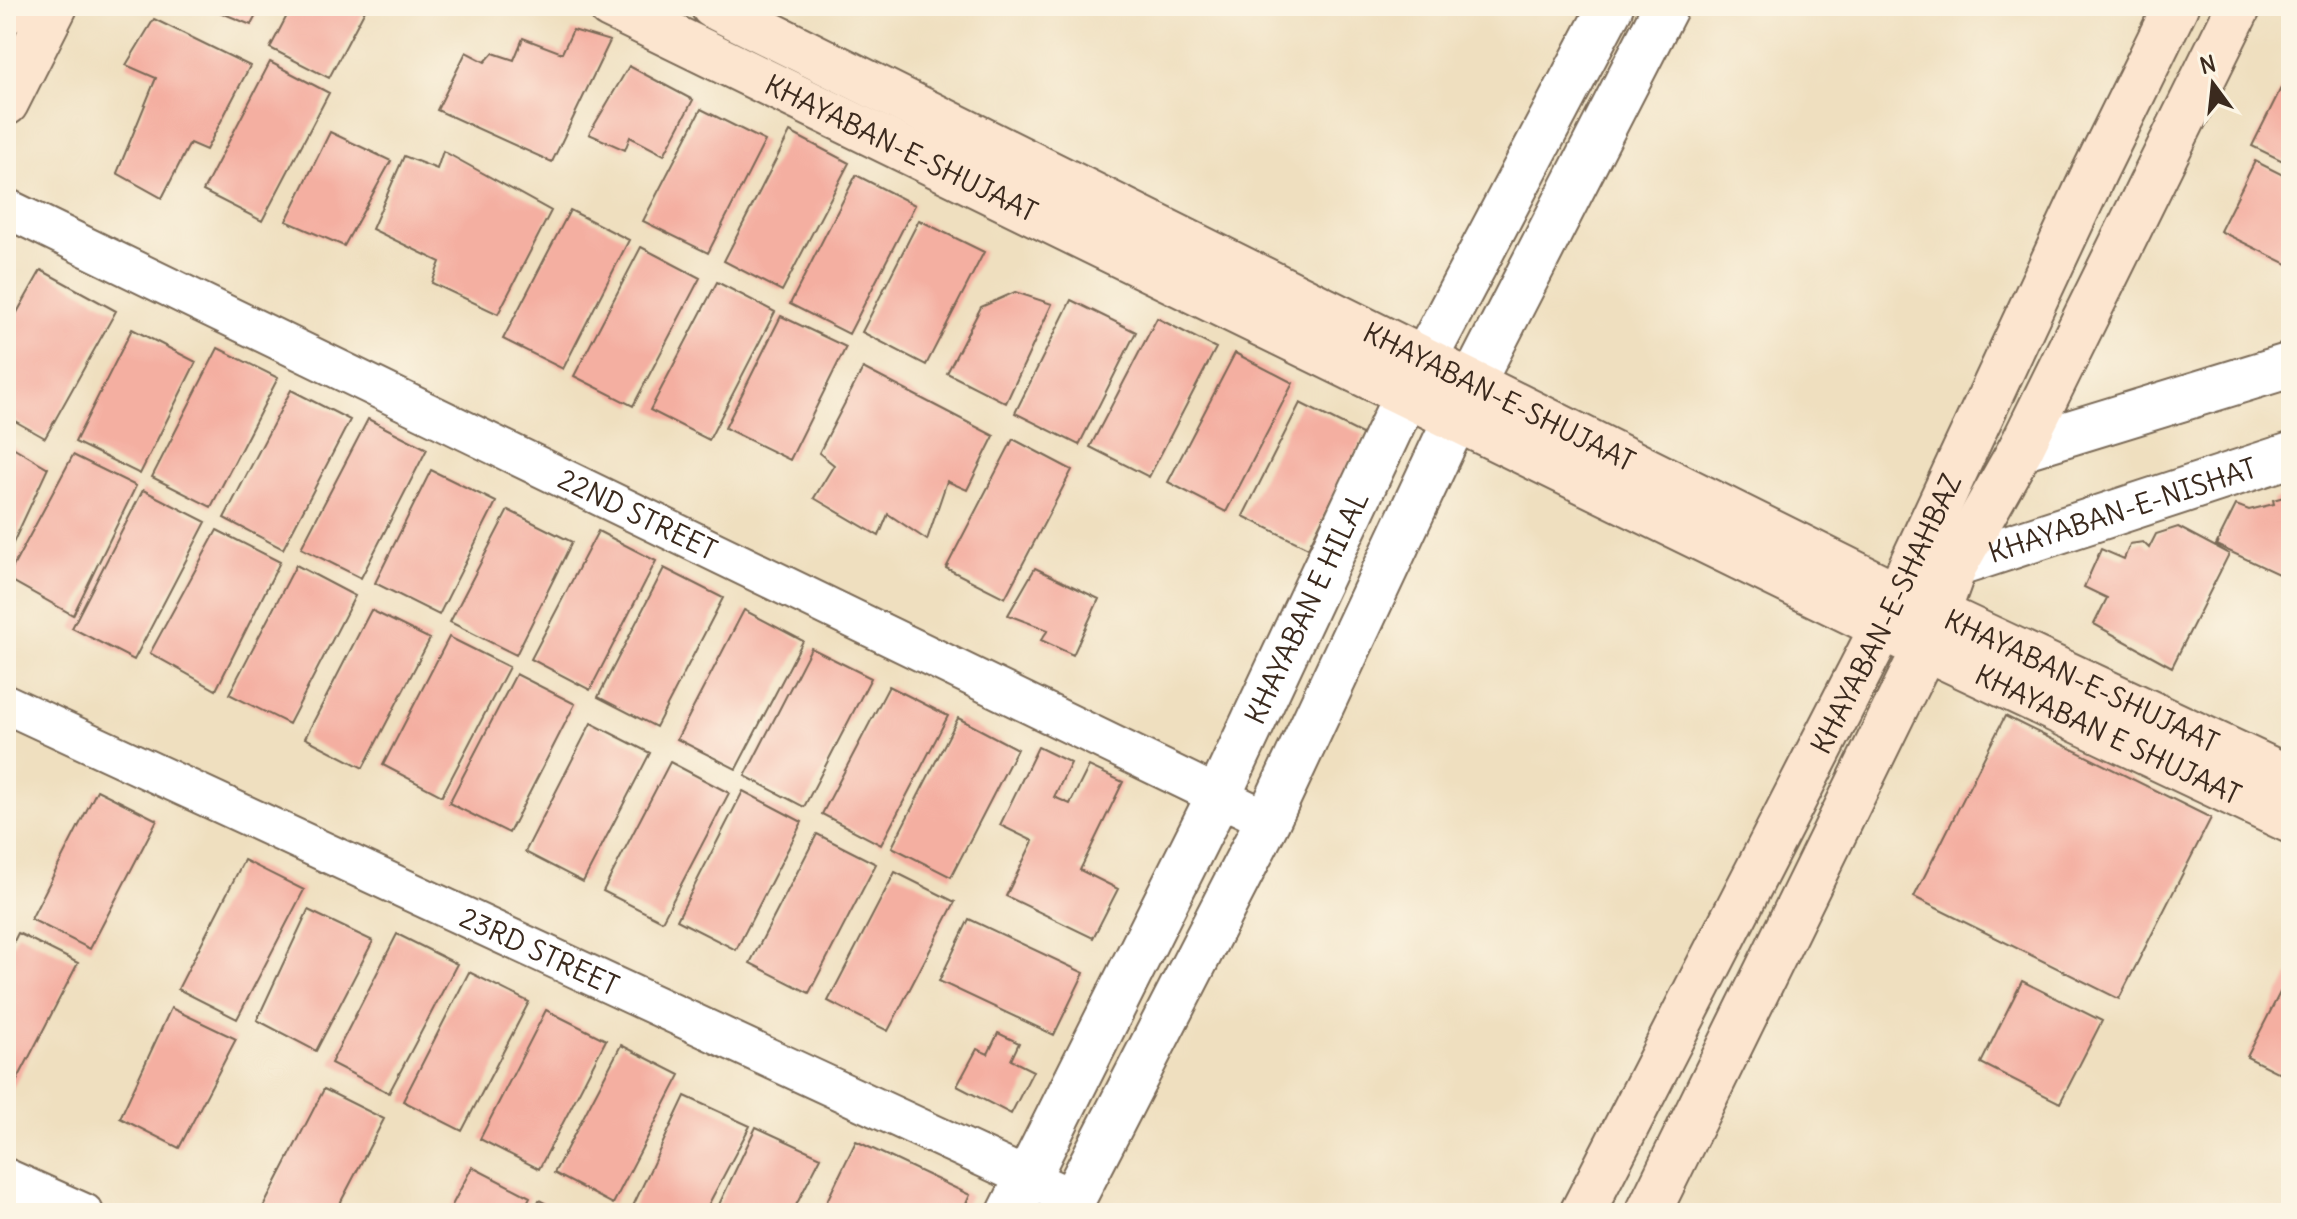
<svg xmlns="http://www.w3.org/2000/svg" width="2297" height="1219" viewBox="0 0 2297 1219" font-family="Delius,sans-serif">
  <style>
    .building { fill: #f4afa1 }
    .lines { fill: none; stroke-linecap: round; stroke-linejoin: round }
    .minor-casing { stroke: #7a6956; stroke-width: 42 }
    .tertiary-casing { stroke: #7a6956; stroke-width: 48 }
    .secondary-casing { stroke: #7a6956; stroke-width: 48 }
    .minor { stroke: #fff; stroke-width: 38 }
    .tertiary { stroke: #fff; stroke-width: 44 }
    .secondary { stroke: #fce5cf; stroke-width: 44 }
    .labels { text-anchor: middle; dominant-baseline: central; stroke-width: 6; stroke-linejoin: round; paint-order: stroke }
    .street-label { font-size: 28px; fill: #3b2a1e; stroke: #fcf5e5 }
  </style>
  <rect width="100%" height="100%" fill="#fcf5e5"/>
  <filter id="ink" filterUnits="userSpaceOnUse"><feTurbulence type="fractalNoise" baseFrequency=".0125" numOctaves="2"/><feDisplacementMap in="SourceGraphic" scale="16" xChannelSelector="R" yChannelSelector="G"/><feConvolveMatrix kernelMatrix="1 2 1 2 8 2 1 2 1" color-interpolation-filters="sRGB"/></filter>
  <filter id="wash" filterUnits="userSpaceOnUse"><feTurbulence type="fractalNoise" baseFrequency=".006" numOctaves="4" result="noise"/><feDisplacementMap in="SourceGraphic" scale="32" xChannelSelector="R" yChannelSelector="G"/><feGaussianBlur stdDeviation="1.8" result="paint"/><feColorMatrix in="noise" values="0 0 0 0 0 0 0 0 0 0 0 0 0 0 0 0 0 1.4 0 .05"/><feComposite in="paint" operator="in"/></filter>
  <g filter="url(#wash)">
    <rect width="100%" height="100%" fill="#efdfbf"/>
    <g id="blocks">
      <path class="building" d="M205 6H261L251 25Z
        M292 6H367L329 78 270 48Z
        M154 19 250 66 206 150 190 143 162 198 117 173 156 78 126 65Z
        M573 30 610 41 552 162 437 110 466 52 485 62 493 53 514 60 523 38 562 53Z
        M270 62 329 93 262 221 203 191Z
        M629 66 693 100 664 155 630 137 625 150 589 134Z
        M2288 74 2291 75V165L2252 146Z
        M701 109 765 141 708 253 643 221Z
        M330 132 391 161 344 246 286 221Z
        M790 132 849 163 782 291 724 261Z
        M443 151 551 211 498 314 432 283 440 262 372 229 404 156 437 169Z
        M2255 161 2291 179V266L2220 231Z
        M856 175 915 205 849 334 790 304Z
        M570 210 629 240 563 369 503 339Z
        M919 220 984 252 926 365 862 332Z
        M641 247 700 278 633 406 574 376Z
        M41 270 116 311 45 438 6 416V332Z
        M717 282 775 312 709 440 650 410Z
        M1015 292 1052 304 1006 403 947 373 981 307Z
        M1071 300 1136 332 1079 445 1015 413Z
        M781 316 846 347 790 460 725 428Z
        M1157 318 1216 348 1149 477 1090 447Z
        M132 329 196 362 140 474 75 442Z
        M218 348 278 378 211 507 152 477Z
        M1235 353 1293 383 1226 512 1168 482Z
        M863 368 994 436 967 490 947 481 927 540 888 514 879 536 814 498 834 465 819 453Z
        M291 390 350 420 283 549 224 518Z
        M1300 403 1364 435 1308 548 1243 516Z
        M368 419 427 449 361 578 301 548Z
        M1013 439 1072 470 1005 598 946 568Z
        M6 443 48 468 6 558Z
        M73 455 136 486 73 615 7 578Z
        M431 470 496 502 439 615 375 583Z
        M143 490 206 522 134 660 72 628Z
        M2291 495V580L2216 545 2236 505 2249 510 2274 504 2273 500Z
        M508 510 572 542 516 655 450 622Z
        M2178 527 2229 554 2172 667 2094 624 2107 598 2084 587 2101 549 2124 559 2130 544 2143 542 2149 548 2156 534Z
        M217 530 280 562 216 690 150 653Z
        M598 531 656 561 590 690 531 659Z
        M296 565 355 596 289 724 229 694Z
        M664 568 723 598 656 727 598 697Z
        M1035 568 1099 599 1073 655 1041 640 1048 630 1008 615Z
        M371 610 430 639 363 768 305 738Z
        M744 610 803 641 736 769 677 739Z
        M449 637 509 667 442 796 383 765Z
        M811 648 871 678 804 807 745 776Z
        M516 674 575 704 509 833 449 803Z
        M889 686 948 716 881 845 822 814Z
        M2005 716 2211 818 2119 999 1914 897Z
        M958 718 1017 749 951 877 892 847Z
        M591 723 650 753 583 882 525 852Z
        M1038 747 1071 763 1054 797 1070 804 1089 766 1123 782 1080 870 1118 889 1093 938 1006 896 1033 841 1000 825Z
        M670 762 729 793 662 921 603 891Z
        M97 790 157 820 90 949 31 919Z
        M743 791 802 822 736 950 677 920Z
        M817 834 876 864 809 993 750 963Z
        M244 860 304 890 237 1019 178 989Z
        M895 872 955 902 888 1031 828 1001Z
        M308 910 373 941 316 1051 257 1020Z
        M969 919 1084 973 1054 1035 939 981Z
        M18 933 78 963 11 1092 6 1089V957Z
        M397 934 457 964 389 1093 331 1063Z
        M2291 971V1079L2247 1057Z
        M469 972 529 1002 462 1131 403 1101Z
        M2022 981 2102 1021 2060 1103 1981 1063Z
        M171 1008 236 1039 179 1148 120 1118Z
        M546 1010 606 1040 539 1169 480 1139Z
        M998 1033 1019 1043 1011 1060 1033 1071 1011 1114 957 1086 977 1049 988 1054Z
        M621 1045 680 1075 613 1204 554 1173Z
        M324 1089 384 1119 335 1213H260Z
        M685 1096 750 1126 704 1213H647L633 1206Z
        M756 1127 821 1157 792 1213H715Z
        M856 1141 970 1195 962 1213H847L826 1203Z
        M472 1167 530 1197 522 1213H448Z
        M539 1200 564 1213H533Z"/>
    </g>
  </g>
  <g filter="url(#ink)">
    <use href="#blocks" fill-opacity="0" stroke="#7a6956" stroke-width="2"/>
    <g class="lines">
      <defs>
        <g id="minor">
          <path id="s1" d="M6 208 1268 820"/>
          <path id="s2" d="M6 704 1073 1199"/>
          <path d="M6 1178 84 1213"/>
        </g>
        <g id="tertiary">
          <path d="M2021 448 2291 365"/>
          <path id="s3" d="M1955 565 2291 455"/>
          <path id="s4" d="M1010 1213 1219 795 1407 393 1611 6"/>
          <path d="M1066 1213 1268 820 1472 384 1666 6"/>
        </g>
        <g id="secondary">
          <path id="s5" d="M610 6 1925 648 2291 821"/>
          <path id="s6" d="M713 6 1898 595 2291 779"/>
          <path d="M6 12 9 6"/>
          <path d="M6 103 55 6"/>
          <path id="s7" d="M1582 1213 1883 626 2095 171 2176 6"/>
          <path d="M1648 1213 1925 648 1955 565 2021 448 2239 6"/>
        </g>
      </defs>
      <use href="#minor" class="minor-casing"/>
      <use href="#tertiary" class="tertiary-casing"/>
      <use href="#secondary" class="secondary-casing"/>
      <use href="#minor" class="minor"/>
      <use href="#tertiary" class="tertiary"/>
      <use href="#secondary" class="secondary"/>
    </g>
  </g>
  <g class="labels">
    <g class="street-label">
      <text stroke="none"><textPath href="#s5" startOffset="324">KHAYABAN-E-SHUJAAT</textPath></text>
      <text stroke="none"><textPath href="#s6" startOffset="878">KHAYABAN-E-SHUJAAT</textPath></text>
      <text stroke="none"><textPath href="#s3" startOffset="176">KHAYABAN-E-NISHAT</textPath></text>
      <text stroke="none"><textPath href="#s1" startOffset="702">22ND STREET</textPath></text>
      <text stroke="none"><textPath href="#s4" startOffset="674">KHAYABAN E HILAL</textPath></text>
      <text stroke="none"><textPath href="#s7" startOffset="672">KHAYABAN-E-SHAHBAZ</textPath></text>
      <text stroke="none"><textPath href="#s6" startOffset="1526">KHAYABAN-E-SHUJAAT</textPath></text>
      <text stroke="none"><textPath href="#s5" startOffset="1666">KHAYABAN E SHUJAAT</textPath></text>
      <text stroke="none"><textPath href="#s2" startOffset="588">23RD STREET</textPath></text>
    </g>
  </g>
  <rect width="2297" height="1219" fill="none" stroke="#fcf5e5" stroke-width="32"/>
  <g transform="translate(2213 84) rotate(345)" stroke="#fcf5e5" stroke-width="6" paint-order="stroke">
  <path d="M0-6L14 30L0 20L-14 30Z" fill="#3b2a1e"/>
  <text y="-12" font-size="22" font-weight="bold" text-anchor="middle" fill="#3b2a1e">N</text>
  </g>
</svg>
